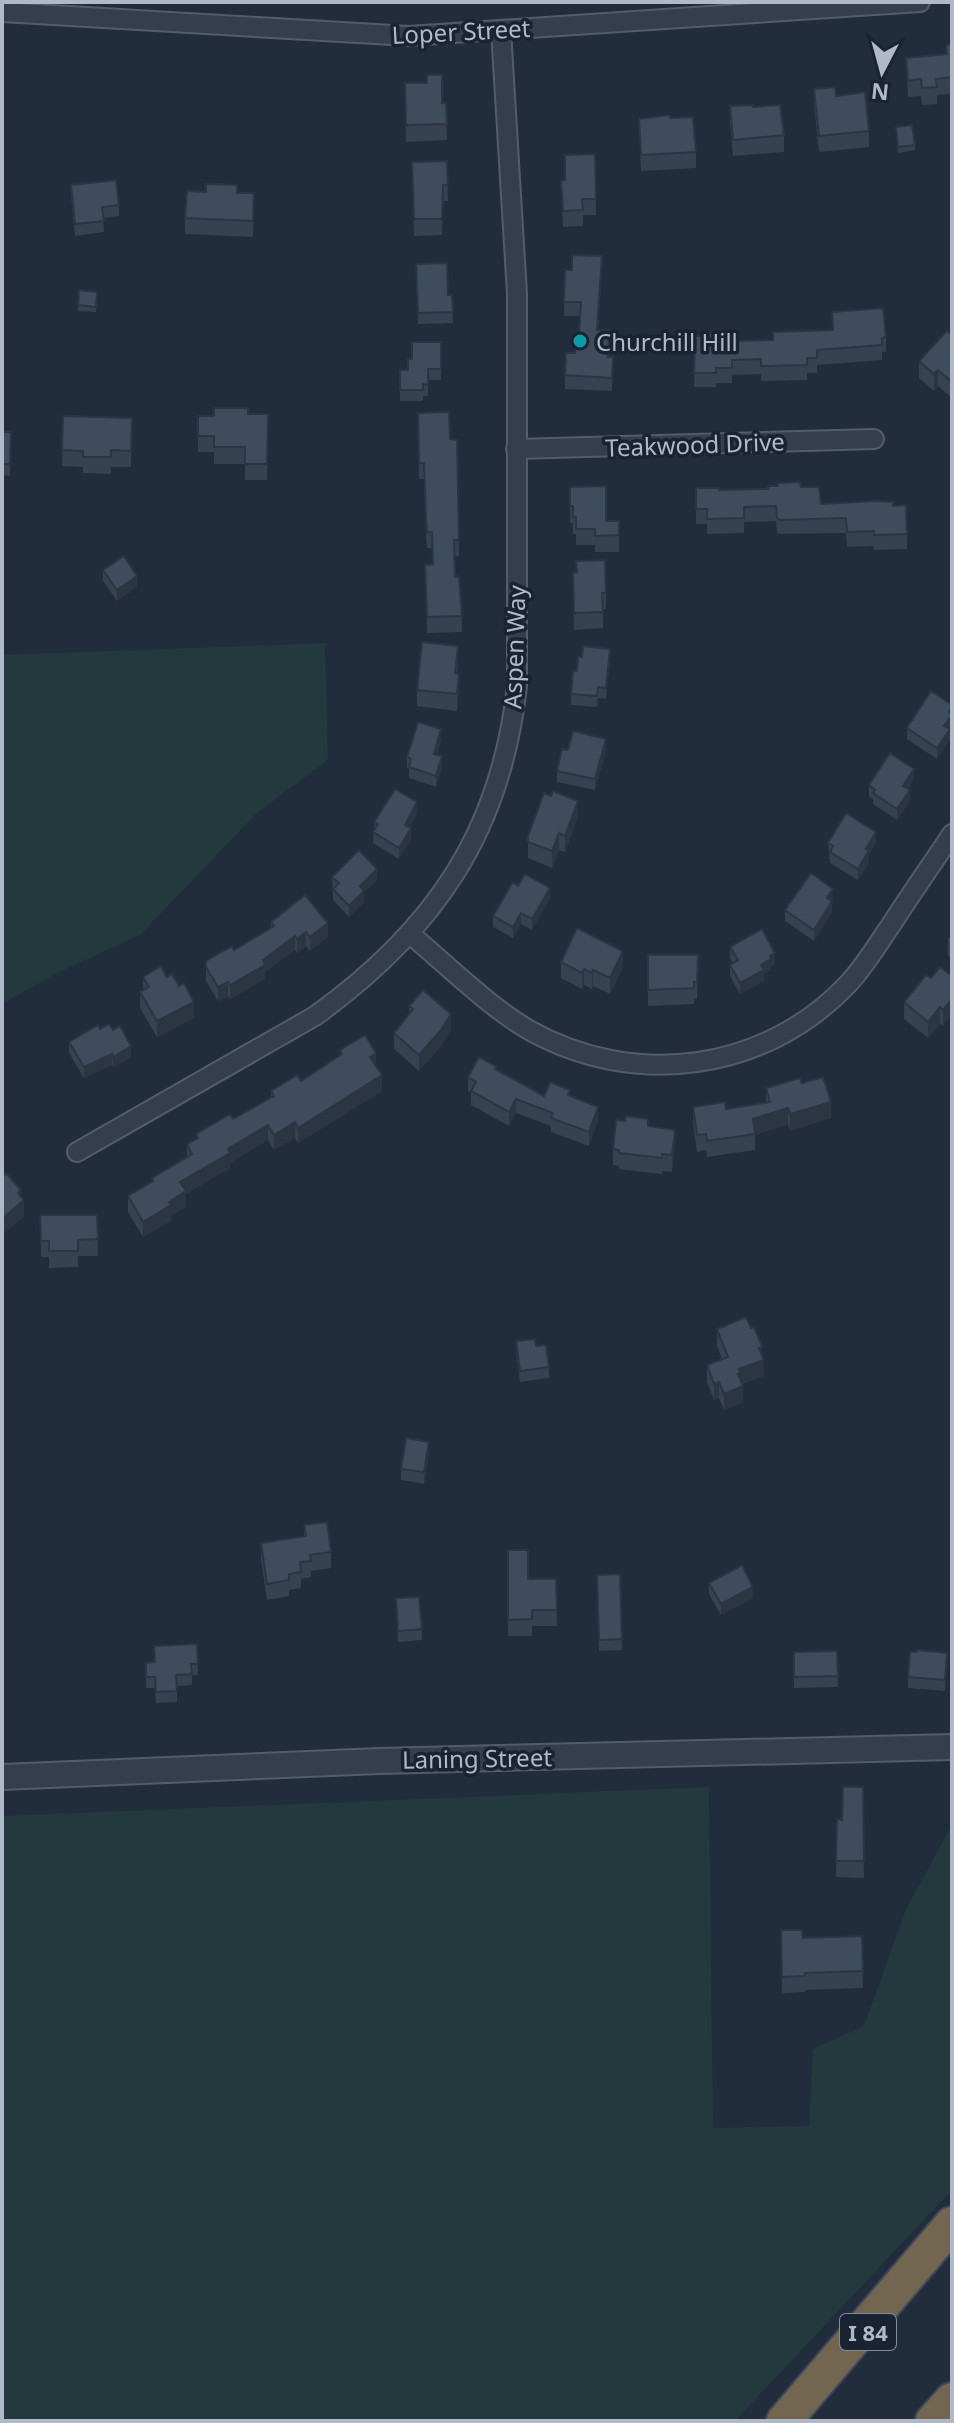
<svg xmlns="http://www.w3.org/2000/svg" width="954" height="2423" viewBox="0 0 954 2423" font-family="'Noto Sans',sans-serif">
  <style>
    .green { fill: #23393d }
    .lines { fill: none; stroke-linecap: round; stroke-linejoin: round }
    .minor-casing { stroke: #535c6a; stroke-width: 22 }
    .tertiary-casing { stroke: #535c6a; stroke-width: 28 }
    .motorway-casing { stroke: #404957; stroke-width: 38 }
    .minor { stroke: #353e4c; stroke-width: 18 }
    .tertiary { stroke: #353e4c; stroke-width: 24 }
    .motorway { stroke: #726651; stroke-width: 34 }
    .wall { fill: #364151 }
    .shaded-wall { fill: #2c3542 }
    .building { fill: #3f4c5e; stroke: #2c3542; stroke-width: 2 }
    .culture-dot { fill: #0f9aa8; stroke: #1a2331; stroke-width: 3 }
    .labels { text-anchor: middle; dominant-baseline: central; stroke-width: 7; stroke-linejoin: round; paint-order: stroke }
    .shield { fill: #1a2331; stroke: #838c9b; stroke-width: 2 }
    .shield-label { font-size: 22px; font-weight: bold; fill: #b0b9c8 }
    .street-label { font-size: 24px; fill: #b0b9c8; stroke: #1a2331 }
    .poi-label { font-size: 24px; fill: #b0b9c8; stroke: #1a2331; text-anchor: start }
  </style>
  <rect width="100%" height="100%" fill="#212c3c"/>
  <path class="green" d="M325 643 328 760 257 813 140 935 59 972 2 1004V655Z
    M709 1787 713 2128 809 2126 813 2049 864 2026 906 1909 952 1825V2190L735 2421H2V1816Z"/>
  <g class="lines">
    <defs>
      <path id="minor" d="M2 12 409 36 920 2
        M516 449 874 439
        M410 934C447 965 488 1006 529 1030 634 1089 765 1072 848 984 865 966 877 945 891 925 911 894 932 864 952 834
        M77 1152 315 1016C433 931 501 833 517 686V294L501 30"/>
      <path id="tertiary" d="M2 1777 379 1761 952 1747"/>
      <path id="motorway" d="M784 2421 952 2224
        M933 2421 952 2400"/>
    </defs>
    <use href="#minor" class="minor-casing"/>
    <use href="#tertiary" class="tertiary-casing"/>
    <use href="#motorway" class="motorway-casing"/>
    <use href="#minor" class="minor"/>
    <use href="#tertiary" class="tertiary"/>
    <use href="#motorway" class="motorway"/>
  </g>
  <path class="wall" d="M952 44V94L937 95V104L922 105 921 96 908 97 906 58 946 54V45Z
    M405 83H427L442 103H446L447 140 406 142Z
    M814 89 836 96 869 131V147L819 152 814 106Z
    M730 106 753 107 784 135V152L733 156 730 123Z
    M670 118 696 152V168L641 171 639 119Z
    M896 127 915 145V150L898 153Z
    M595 154 596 215H583V226L563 227 561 181H565Z
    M447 161 448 201H443L442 235 414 236 412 162Z
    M71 185 119 205V216L103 218 104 232 75 236 71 196Z
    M237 193 254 210 253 237 185 234V218Z
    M416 264 448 295H452L453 323 418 324Z
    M565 270H602L598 330 609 357H613L612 391 565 389V375L575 353 579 334 580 316H564Z
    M97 298 96 312 78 311V305Z
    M832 312 886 337V352H882V360L817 365V373H807V380L761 381V374L732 375V383H716V387H694L695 336 737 341 773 340 832 330Z
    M952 335V398L938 386 934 391 919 378V361Z
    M441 342V380H428V396H423V401H400V370H408L412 359Z
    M418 413 450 439 457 440 459 556H454L455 577 462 616V632L427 633 425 581 432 564V548H427L426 538 424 479H419Z
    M268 414 267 480H245V464H214V452H198V416Z
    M63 416 132 418 131 467H111V474L83 473V467L62 466Z
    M2 432H11L10 476 2 475Z
    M570 487 606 521H619V552H595V545H576V534H573V523H570Z
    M801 487 821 504 893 506 907 534V549L874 550V546L847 547 846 533 780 534 777 533 776 521 744 522V533L707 534V524H696V488L719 490Z
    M103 570 137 587 117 601 103 581Z
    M573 573 606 593V609H603V628L574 630Z
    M582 657 610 660 606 699 598 698 597 707 571 705V694Z
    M458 662 457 673 459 690 457 711 417 706V690Z
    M907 728 950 729V740L937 759 907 739Z
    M441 740 437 755 442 767 436 787 409 778V769L407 768V757Z
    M568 750 606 751 595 790 557 782V771Z
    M914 780 908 789 910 801 897 820 873 804V799L869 797V785Z
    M417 813 410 827 411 839 399 859 373 843 374 822Z
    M578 817 565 852 559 850 552 868 528 858V836Z
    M828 843H876L869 854V862L858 880 830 863Z
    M332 877 377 880 364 892V902L349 917 333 900Z
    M518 886 550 899 532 930 521 924 513 938 493 927V916Z
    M833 900 832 902V912L814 941 785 921V910Z
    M271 922 328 937 310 951 306 946 297 953 295 950 265 972V979L230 999 228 996 218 1001 206 981V961L234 950 271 928Z
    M952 934V958L948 956V939Z
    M730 947 775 964 771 966V970L764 974V981L740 994 730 976V965L733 963 730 958Z
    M648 955H698L697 999 694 998V1004L648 1006Z
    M561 962 623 967 610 994 593 986 592 989 584 985 582 989 561 978Z
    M952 976 943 1026 940 1024 928 1038 904 1019V1002L931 978Z
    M143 977 194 1018 157 1037 140 1008V992L143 990Z
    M409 1006 451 1030 441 1046 419 1071 394 1049V1033L409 1014Z
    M100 1029 131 1057 113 1068 112 1065 84 1078 69 1053V1042Z
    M340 1050 376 1067 382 1091 298 1143 295 1138 274 1150 268 1140 230 1163V1168L186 1194V1207L171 1216V1221L143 1237 128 1212V1196L152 1182V1178L187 1158V1144L196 1139V1134L233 1119 271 1097V1091L301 1081 340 1056Z
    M497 1070 544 1096H570L598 1121 589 1146 551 1132V1126L516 1113 509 1126 471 1105V1093L468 1091V1077Z
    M802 1083 831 1118 790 1131 788 1124 755 1135V1150L707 1157 706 1150 697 1152 693 1124V1107L726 1109 766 1103V1088Z
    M648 1127 675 1146 672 1172 662 1171V1174L619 1169V1166L613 1165V1149Z
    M40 1215H97L98 1256H78V1267L49 1268V1257H41Z
    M717 1329 762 1357 764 1376 742 1384 743 1402 724 1410 719 1398 714 1400 707 1382V1365L722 1359 717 1346Z
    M516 1341 549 1367V1378L520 1382 516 1352Z
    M429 1453 424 1484 401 1480V1469Z
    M304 1525 331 1552V1568L311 1571V1577L301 1579V1588L289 1590V1596L267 1600 261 1559V1543L304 1536Z
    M508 1550 528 1579H556L557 1626H532V1636H508Z
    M620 1574 622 1650 599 1651 597 1575Z
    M709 1583 753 1598 721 1615 709 1594Z
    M396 1598 422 1629V1640L398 1642Z
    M197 1644 198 1675H192V1685L177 1686V1702L156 1703 155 1688H146V1663L155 1662 154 1646Z
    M837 1651 838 1687 794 1688V1652Z
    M917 1652 947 1664 945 1691 908 1688V1677Z
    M863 1787 864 1878 836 1877 837 1819 842 1820Z
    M781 1930 803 1938 862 1936 863 1988 805 1990V1992L782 1993Z"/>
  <path class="shaded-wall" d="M938 370V386L934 391V374Z
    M137 576V587L117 601V590Z
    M610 649V660L606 699V688Z
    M459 674V690L457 711V694Z
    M952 707V726L944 737V726Z
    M441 729V740L434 765V754Z
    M950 729V740L937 759V748Z
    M606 739V751L595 790V779Z
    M442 756V767L436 787V776Z
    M914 769V780L903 797V786Z
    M910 790V801L897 820V809Z
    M578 801V817L565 852V836Z
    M417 802V813L405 836V825Z
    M411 828V839L399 859V848Z
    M876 832V843L869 854V862L858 880V869L866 849Z
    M559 833V850L552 868V851Z
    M377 869V880L364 892V902L349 917V906L360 886Z
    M550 888V899L532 930V919Z
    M833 889 832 912 814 941V930L827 898Z
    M521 913V924L513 938V927Z
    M328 923V937L310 951V937Z
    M306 932V946L297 953V939Z
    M295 936V950L265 972V979L230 999V985Z
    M623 951V967L610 994V978Z
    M775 953V964L771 966V970L764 974V981L740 994V983L770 956Z
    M584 969V985L582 989V973Z
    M593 970V986L592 989V973Z
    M228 982V996L218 1001V987Z
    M952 999V1015L943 1026V1010Z
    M194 1002V1018L157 1037V1021Z
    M940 1007V1024L928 1038V1022Z
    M451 1014V1030L441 1046 419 1071V1055Z
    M131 1046V1057L113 1068V1057Z
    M376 1053V1068L370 1057Z
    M112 1054V1065L84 1078V1067Z
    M382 1075V1091L298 1143V1128Z
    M516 1099V1113L509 1126V1112Z
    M831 1102V1118L790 1131V1114Z
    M598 1107V1121L589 1146V1132Z
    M788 1108V1124L755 1135 753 1119Z
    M295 1122V1138L274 1150V1135Z
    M268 1125V1140L230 1163V1168L186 1194V1207L171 1216V1221L143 1237V1222L169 1202 180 1182 228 1149Z
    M675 1130V1146L672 1172V1155Z
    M21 1190V1203L24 1200V1217L3 1234V1218Z
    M762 1347 764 1376 740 1385 743 1386V1402L724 1410V1394L738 1374 739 1369 759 1348Z
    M719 1382V1398L714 1400V1384Z
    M429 1442V1453L424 1484V1472Z
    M753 1587V1598L721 1615V1604Z"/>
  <path class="building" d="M952 44V77L936 79 937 87 922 88 921 79 908 81 906 58 947 54 946 45Z
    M427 75H442V103H446L447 124 406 125 405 83H427Z
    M835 87 836 96 865 92 869 131 819 136 814 89Z
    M753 105V107L780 105 784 135 733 140 730 106Z
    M669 115 670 118 693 117 696 152 641 155 639 119Z
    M912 125 915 145 898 147 896 127Z
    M595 154 596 199H582L583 210 563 211 561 181 565 180V155Z
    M447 161 448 185H443L442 219H414L412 162Z
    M116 180 119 205 102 207 104 221 75 224 71 185Z
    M206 184 237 185V193H254L253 221 185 218 187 191 206 192Z
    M572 255 602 256 597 330H609L608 357H613L612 378 565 375 566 353H575L576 334H579L581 302H564L565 270H572Z
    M447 263 448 295H452L453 312 418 313 416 264Z
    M79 290 97 292 96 307 78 305Z
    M883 308 886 337 882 338V345L817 350V358H807V365L761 366V359L732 360V368H716V373H694L695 336H709V333H737V341L773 340V332L833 330 832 312Z
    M947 331 952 335V382L938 370 934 374 919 361Z
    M412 342H441V369H428V385L423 384V390H400V370H408V359H412Z
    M214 408H248V414H268L267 464H245V447H214V436H198V416H214Z
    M449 412 450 439 457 440 459 540H454L455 577 459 576 462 616 427 617 425 565 433 564 432 532H427L426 521 424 463H419L418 413Z
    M63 416 132 418 131 451 111 450V457H83V451L62 450Z
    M2 432H11L10 464H2Z
    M800 482 801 487H819L821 504 875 501 893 502V506L906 505 907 534 874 535V531L847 532 846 518 780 520 777 518 776 506 744 507V518L707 519V509H696V488H719V490L768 489V486H778V483Z
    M606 486V521H619V535L595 536V529H576V517H573V506H570V487Z
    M124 556 137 576 117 590 103 570Z
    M605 560 606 593H602L603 612 574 613 573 573 577 572 576 561Z
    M422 642 458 646 455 673 459 674 457 694 417 690Z
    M583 646 610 649 606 688 598 687 597 696 571 694 573 671H577L578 656 582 657Z
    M931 691 952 705 949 712 952 715 944 726 950 729 937 748 907 728Z
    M418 722 441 729 434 754 442 756 436 776 409 767 411 759 407 757Z
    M573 731 606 739 595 779 557 771 562 749 568 750Z
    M890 753 914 769 903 786 910 790 897 809 873 793 875 790 869 785Z
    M395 789 417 802 405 825 411 828 399 848 373 832 378 824 374 822Z
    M553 791 578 801 565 836 559 833 552 851 528 842V836L544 793 551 796Z
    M846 813 876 832 866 849 869 850 858 869 830 852 833 846 828 843Z
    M359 850 377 869 360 886 364 891 349 906 333 889 339 883 332 877Z
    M811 873 833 889 827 898 832 901 814 930 785 910Z
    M525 874 550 888 532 919 521 913 513 927 493 916 513 882 518 886Z
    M305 895 328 923 310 937 306 932 297 939 295 936 263 960 265 965 230 985 228 982 218 987 206 967V961L232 946 234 950 274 926 271 922Z
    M577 928 623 951 610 978 593 970 592 973 584 969 582 973 561 962Z
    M762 929 775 953 770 956 771 959 761 965 764 970 740 983 730 965 738 960 730 947Z
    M648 955H698L697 982H694V988L648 990Z
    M161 966 167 977 172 974 179 986 184 983 194 1002 157 1021 140 992 149 987 143 977Z
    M940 967 952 976V999L943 1010 940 1007 928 1022 904 1002 926 975 931 978Z
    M423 990 451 1014 441 1030 419 1055 394 1033 413 1009 409 1006Z
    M109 1024 113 1030 120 1026 131 1046 113 1057 112 1054 84 1067 69 1042 98 1025 100 1029Z
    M365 1035 376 1053 370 1057 382 1075 298 1128 295 1122 274 1135 268 1125 228 1149 230 1153 180 1182 186 1191 169 1202 171 1205 143 1222 128 1196 153 1181 152 1178 192 1154 187 1144 198 1138 196 1134 230 1114 233 1119 274 1096 271 1091 297 1075 301 1081 342 1054 340 1050Z
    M479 1057 497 1067 495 1069 544 1096 550 1082 570 1090 568 1095 598 1107 589 1132 551 1118 553 1113 516 1099 509 1112 471 1091 476 1082 468 1077Z
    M823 1077 831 1102 790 1114 788 1108 753 1119 755 1134 707 1141 706 1134 697 1135 693 1107 725 1102 726 1109 770 1102 766 1088 800 1078 802 1083Z
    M626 1116 648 1119V1126L675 1130 672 1155 662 1154V1158L619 1153V1150L613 1149 616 1120 625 1121Z
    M6 1173 21 1190 18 1193 24 1200 3 1218 2 1177Z
    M40 1215H97L98 1239 78 1240V1251H49V1241H41Z
    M746 1317 751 1328 754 1327 762 1347 759 1348 764 1360 739 1369 740 1373 738 1374 743 1386 724 1394 719 1382 714 1384 707 1365 728 1357 717 1329Z
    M535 1339 536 1346 546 1345 549 1367 520 1371 516 1341Z
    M406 1438 429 1442 424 1472 401 1469Z
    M327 1522 331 1552 310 1555 311 1561 300 1562 301 1572 289 1574V1580L267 1584 261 1543 306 1536 304 1525Z
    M508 1550H528V1579H556L557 1610H532V1619L508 1620Z
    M742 1565 753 1587 721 1604 709 1583Z
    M620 1574 622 1639 599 1640 597 1575Z
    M419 1597 422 1629 398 1631 396 1598Z
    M197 1644 198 1664H191L192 1674 176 1675 177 1691 156 1692 155 1677H146V1663L155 1662 154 1646Z
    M917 1650 947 1653 945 1680 908 1677 910 1652H917Z
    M837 1651 838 1676 794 1677V1652Z
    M843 1787H863L864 1861H836L837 1819 842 1820Z
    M781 1930H802L803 1938 862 1936 863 1971 805 1973V1976L782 1977Z"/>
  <circle class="culture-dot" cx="580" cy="341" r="8"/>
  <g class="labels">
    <rect class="shield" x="840" y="2314" width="56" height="36" rx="6"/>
    <g class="shield-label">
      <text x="868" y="2332">I 84</text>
    </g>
    <g class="street-label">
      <text transform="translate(461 31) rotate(-3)">Loper Street</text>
      <text transform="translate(695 444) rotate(-2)">Teakwood Drive</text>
      <text transform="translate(514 647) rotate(-88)">Aspen Way</text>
      <text transform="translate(477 1758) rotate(-1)">Laning Street</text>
    </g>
    <g class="poi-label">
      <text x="596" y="341">Churchill Hill</text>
    </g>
  </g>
  <rect width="954" height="2423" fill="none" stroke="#b0b9c8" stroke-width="8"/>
  <g transform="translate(882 72) rotate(186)" stroke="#1a2331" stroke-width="6" paint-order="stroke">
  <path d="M0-6L14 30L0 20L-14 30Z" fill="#b0b9c8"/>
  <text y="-12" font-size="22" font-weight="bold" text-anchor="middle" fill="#b0b9c8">N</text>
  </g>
</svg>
